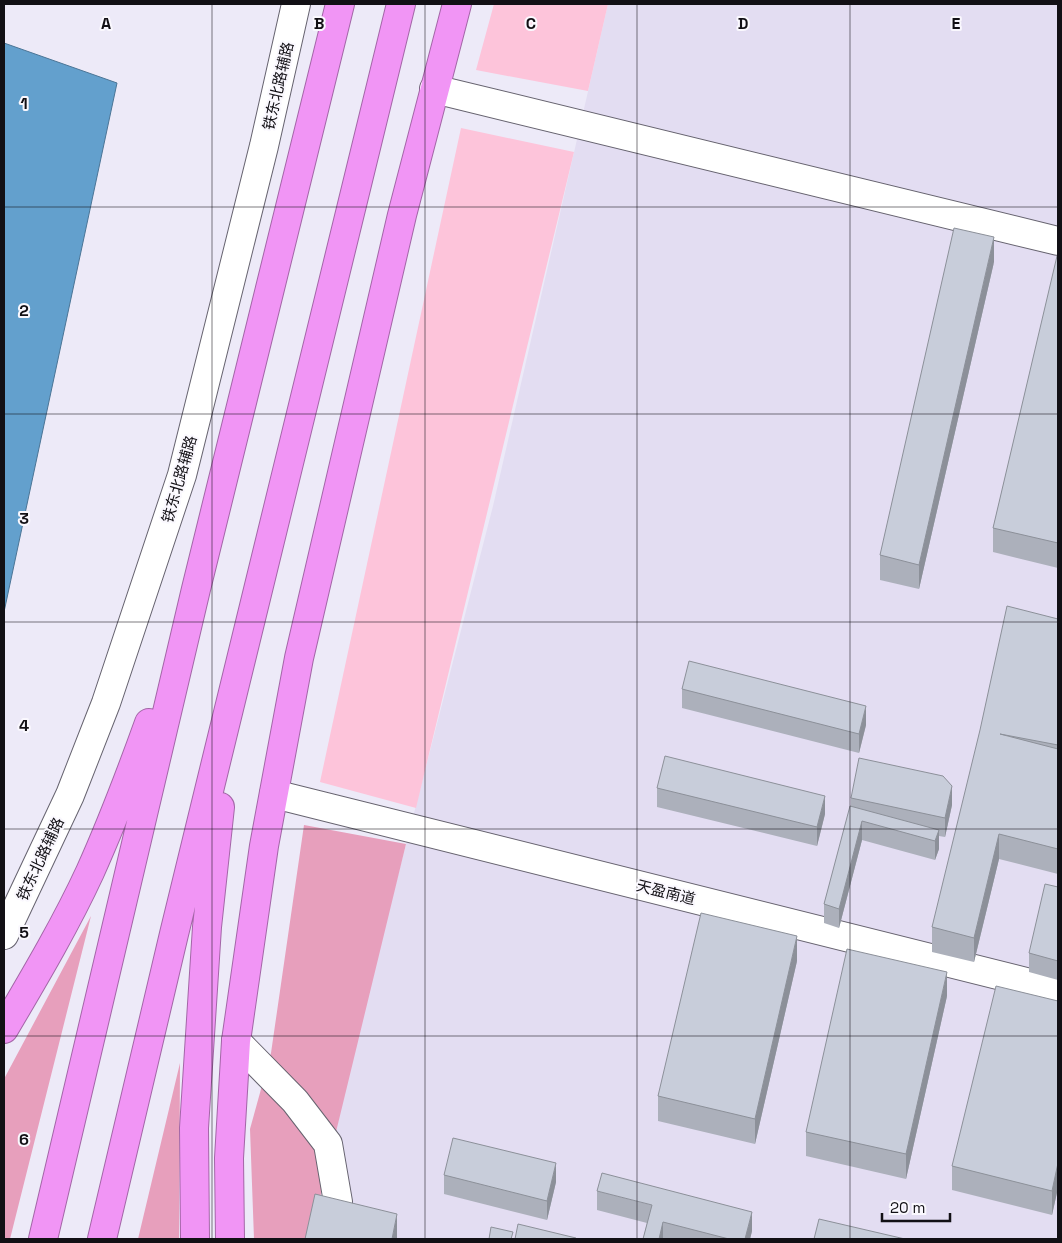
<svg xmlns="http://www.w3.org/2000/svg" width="1062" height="1243" viewBox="0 0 1062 1243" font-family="'Space Grotesk','Noto Sans SC',sans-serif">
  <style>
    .built { fill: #e3ddf2 }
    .green { fill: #fdc4da }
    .forest { fill: #e79fbc }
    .water { fill: #63a0cd; stroke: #4b7596 }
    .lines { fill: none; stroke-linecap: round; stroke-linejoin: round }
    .minor-casing { stroke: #66636f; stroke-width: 30 }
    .highway-casing { stroke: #a366a7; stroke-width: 30 }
    .minor { stroke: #fff; stroke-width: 28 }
    .highway { stroke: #f195f5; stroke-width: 28 }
    .wall { fill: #acb0bb }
    .shaded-wall { fill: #8c9099 }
    .building { fill: #c8cdda; stroke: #8c9099 }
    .grid { fill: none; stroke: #121015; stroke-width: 1; stroke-opacity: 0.55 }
    .labels { text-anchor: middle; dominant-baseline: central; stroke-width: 4; stroke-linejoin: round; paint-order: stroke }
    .street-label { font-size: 15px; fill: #121015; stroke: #faf8fe }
    .grid-label { font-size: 16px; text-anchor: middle; font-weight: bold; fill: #121015; stroke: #faf8fe; stroke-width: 4; stroke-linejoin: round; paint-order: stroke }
  </style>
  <rect width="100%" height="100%" fill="#edeaf8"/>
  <path class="built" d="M608 4H1058V1239H315L349 1066 493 506Z"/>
  <path class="green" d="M494 4H608L588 91 476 70Z
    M461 128 574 152 416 808 320 782Z"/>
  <path class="forest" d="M304 825 406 844 310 1239H254L250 1129 271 1053Z
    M91 916 10 1239H4V1079Z
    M180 1063 179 1239H138Z"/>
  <path class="water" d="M4 43 117 83 4 612Z"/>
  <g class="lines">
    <defs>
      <path id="minor" d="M434 89 1058 241
        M274 794 1058 990
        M4 935 70 795 106 703 182 475 264 146 296 4
        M236 1041 295 1101 328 1144 338 1202 330 1239"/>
      <path id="highway" d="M4 1029C34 978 65 926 90 872 112 823 131 773 149 723
        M43 1239 196 589 340 4
        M102 1239 174 934 401 4
        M195 1239 194 1128 207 927 220 807
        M230 1239 229 1158 236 1041 264 846 299 658 402 215 457 4"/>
    </defs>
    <use href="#minor" class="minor-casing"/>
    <use href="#highway" class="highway-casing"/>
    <use href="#minor" class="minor"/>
    <use href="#highway" class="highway"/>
  </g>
  <path class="wall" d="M1058 256V568L993 552V528Z
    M994 262 919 589 880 580V555Z
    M1058 619V874L999 859 974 962 932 952V927Z
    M682 689 866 725 859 753 682 708Z
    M657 788 825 814 817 846 657 807Z
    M851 798 952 805 945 837 939 836V849L935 860 862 840 839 928 824 923V904L851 806Z
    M1058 887V980L1029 972V953Z
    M797 961 755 1144 658 1121V1096Z
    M947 996 906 1179 806 1156V1132Z
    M1058 1001V1188L1052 1215 952 1190V1166Z
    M444 1175 556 1182 547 1220 444 1194Z
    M597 1191 752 1231 750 1239H643L647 1223 597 1210Z"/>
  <path class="shaded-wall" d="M994 237V262L919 589V565Z
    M866 706V725L859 753V734Z
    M952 786V805L945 837V818Z
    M825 796V814L817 846V827Z
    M862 821V840L839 928V909Z
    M939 830V849L935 860V841Z
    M999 834V859L974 962V938Z
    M797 936V961L755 1144V1119Z
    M947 972V996L906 1179V1154Z
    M556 1163V1182L547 1220V1201Z
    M1058 1163V1188L1052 1215V1191Z
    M752 1212V1231L750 1239H745Z
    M397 1214V1239H392Z
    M663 1222V1239H659Z"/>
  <path class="building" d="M954 228 994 237 919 565 880 555Z
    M1057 256H1058V543L993 528Z
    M1007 606 1058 619V745L1000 734 1058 749V849L999 834 974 938 932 927 980 730Z
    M689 661 866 706 859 734 682 689Z
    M665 756 825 796 817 827 657 788Z
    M859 758 943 776 952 786 945 818 851 798Z
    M850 806 939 830 935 841 862 821 839 909 824 904Z
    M1045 884 1058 887V961L1029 953Z
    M701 913 797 936 755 1119 658 1096Z
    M847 949 947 972 906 1154 806 1132Z
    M996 986 1058 1001V1163L1052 1191 952 1166Z
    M453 1138 556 1163 547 1201 444 1175Z
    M602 1173 752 1212 745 1239H729L663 1222 659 1239H643L652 1205 597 1191Z
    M315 1194 397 1214 392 1239H305Z
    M819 1219 905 1239H814Z
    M518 1224 576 1238V1239H515Z
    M491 1227 513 1232 511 1239H489Z"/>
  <path class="grid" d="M212 4V1239M425 4V1239M637 4V1239M850 4V1239M4 207H1058M4 414H1058M4 622H1058M4 829H1058M4 1036H1058"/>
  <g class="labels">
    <g class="street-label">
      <text transform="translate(278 86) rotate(-77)">铁东北路辅路</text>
      <text transform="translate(179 479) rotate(-74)">铁东北路辅路</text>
      <text transform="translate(40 859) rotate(-65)">铁东北路辅路</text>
      <text transform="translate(666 892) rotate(14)">天盈南道</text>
    </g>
  </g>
  <g class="grid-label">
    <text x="106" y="29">A</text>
    <text x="319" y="29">B</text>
    <text x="531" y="29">C</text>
    <text x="743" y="29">D</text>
    <text x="956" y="29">E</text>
    <text x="24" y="109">1</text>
    <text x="24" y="316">2</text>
    <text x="24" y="524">3</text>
    <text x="24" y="731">4</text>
    <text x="24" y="938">5</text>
    <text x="24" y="1145">6</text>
  </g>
  <rect width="1062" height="1243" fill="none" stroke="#121015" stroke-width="10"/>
  <path d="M882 1213v8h68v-8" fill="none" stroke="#121015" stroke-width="2.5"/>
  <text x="890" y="1213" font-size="15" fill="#121015" stroke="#faf8fe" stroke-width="4" paint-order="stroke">20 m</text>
</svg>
